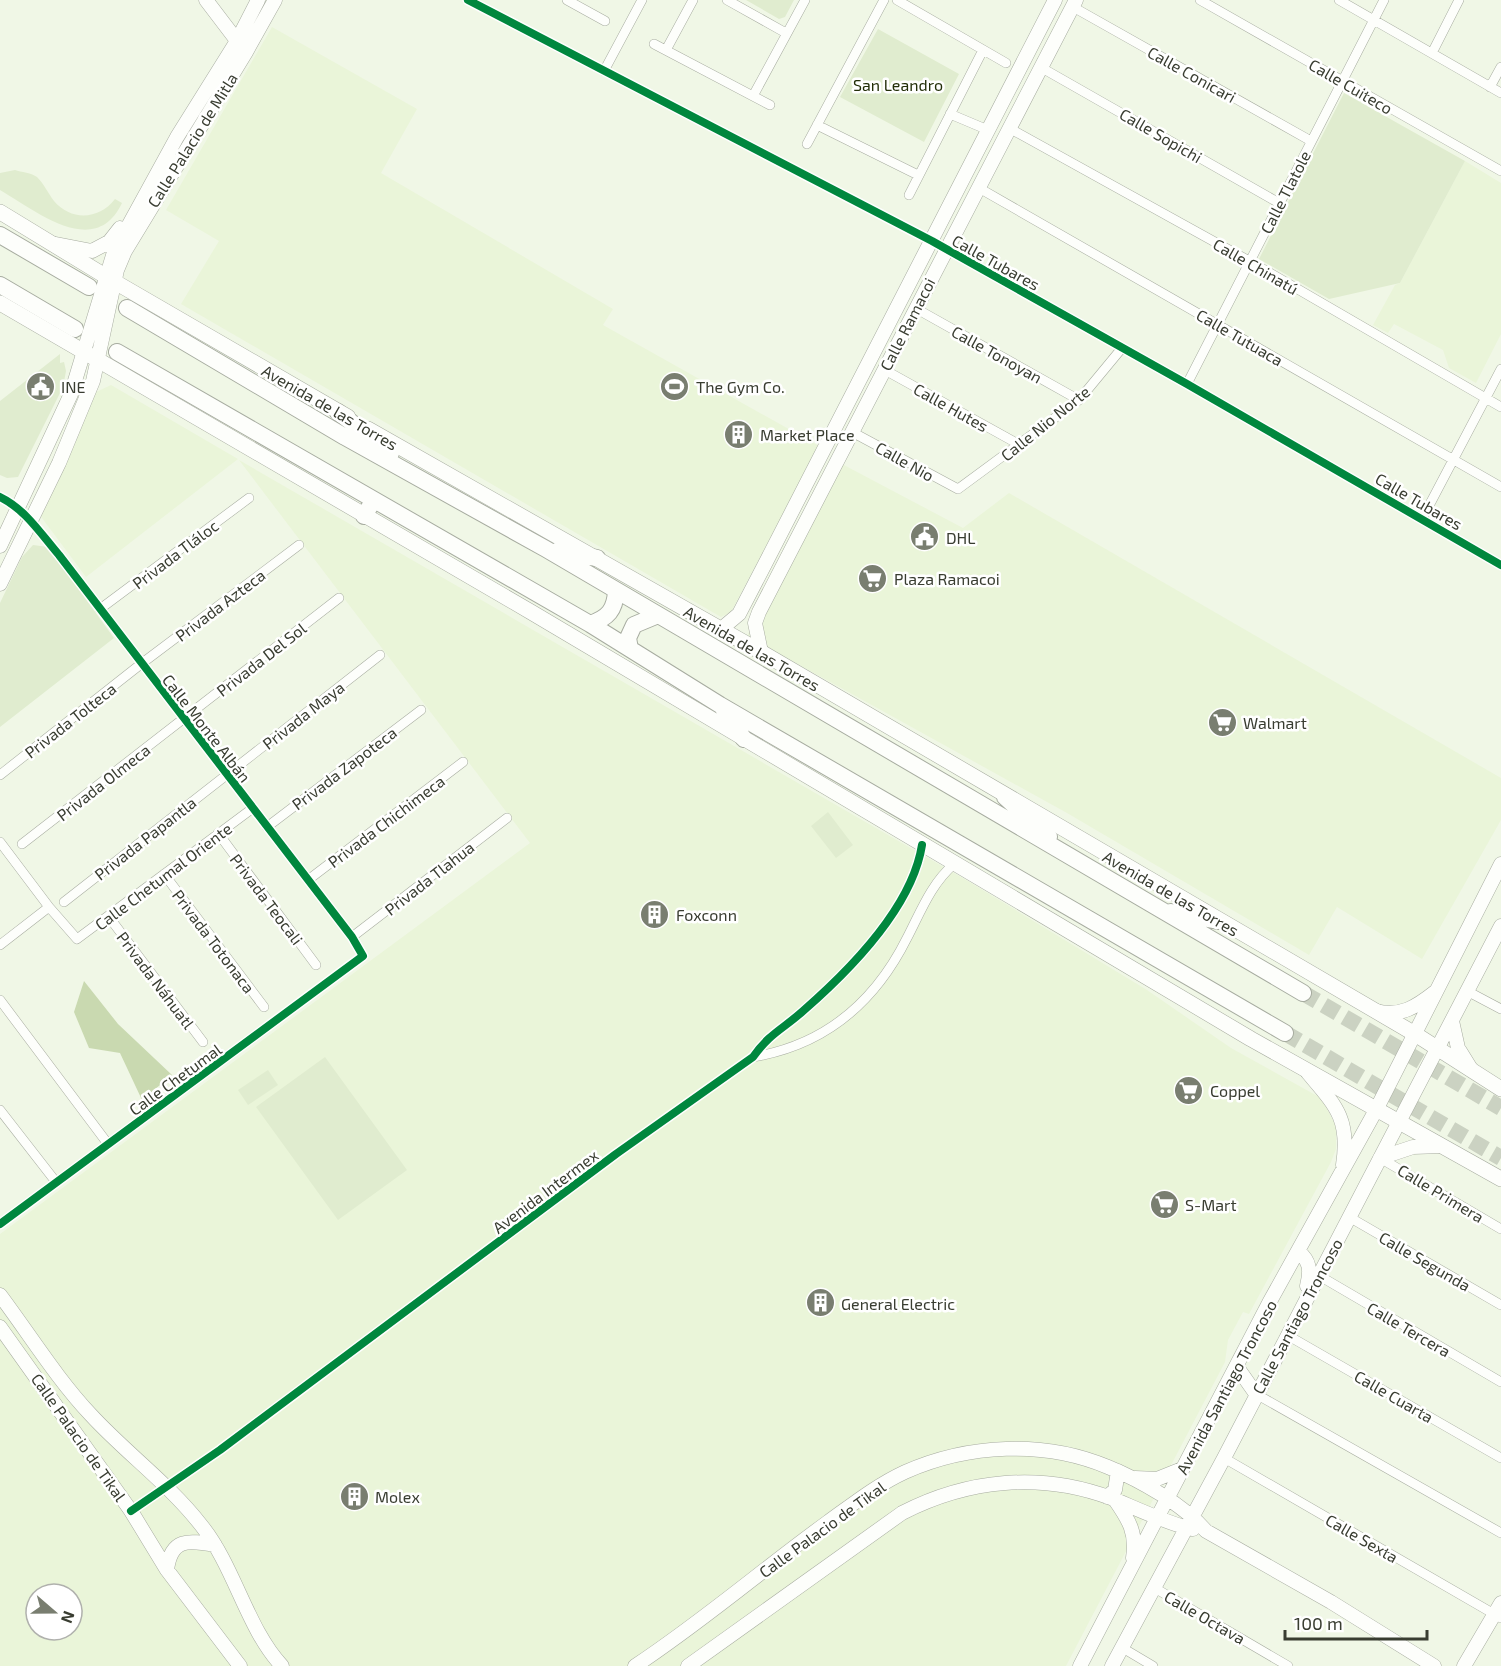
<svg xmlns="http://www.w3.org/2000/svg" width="1501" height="1666" viewBox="0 0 1501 1666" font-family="'Exo 2',sans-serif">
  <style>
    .built { fill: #eaf5d9; fill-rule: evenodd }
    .green { fill: #e0eccf }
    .water { fill: #c9d9b0 }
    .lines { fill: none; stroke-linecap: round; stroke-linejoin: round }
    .highway-tunnel { stroke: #cbd2c2; stroke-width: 16; stroke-dasharray: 16 8; stroke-linecap: butt }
    .street-casing { stroke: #a7aca0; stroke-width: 10 }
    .secondary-casing { stroke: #a7aca0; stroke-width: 15 }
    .primary-casing { stroke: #a7aca0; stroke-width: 16 }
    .highway-casing { stroke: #a7aca0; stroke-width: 18 }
    .street { stroke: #fdfefb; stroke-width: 9 }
    .secondary { stroke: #fdfefb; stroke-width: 14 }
    .primary { stroke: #fdfefb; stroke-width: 15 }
    .highway { stroke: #fdfefb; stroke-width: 16 }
    .cycleway-casing { stroke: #fff; stroke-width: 11 }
    .cycleway { stroke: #00873e; stroke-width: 8 }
    .labels { text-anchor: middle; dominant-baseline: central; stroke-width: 5; stroke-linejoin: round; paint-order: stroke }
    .street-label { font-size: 16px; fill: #393d31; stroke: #fff }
    .park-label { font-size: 16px; fill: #232f09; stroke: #fff }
    .poi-label { font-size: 16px; fill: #393d31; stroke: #fff; text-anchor: start }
  </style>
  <rect width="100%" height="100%" fill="#f0f7e6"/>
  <path class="built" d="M272 27 417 109 381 173 613 309 603 325 819 446 731 612 721 617 181 304 219 241 166 210Z
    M1465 161 1501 183V334L1476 383 1449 368 1443 350 1394 324 1388 333 1373 325 1395 285 1400 283Z
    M111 385 238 459 86 577 39 514 94 393Z
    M239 460 966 880 1147 990 1231 1048 1321 1098 1336 1126V1149L1331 1162 1249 1314 1243 1312 1228 1340 1225 1362 1066 1666H0V1234L530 843ZM36 1594H72V1630H36Z
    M842 464 963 528 1009 493 1501 778V820L1422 959 1337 907 1309 955 1067 813 747 636Z"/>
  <path class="green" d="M746 0H794L785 17 779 19Z
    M878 29 959 74 924 142 840 97Z
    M1344 93 1465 161 1400 283 1329 299 1259 259Z
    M15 170C21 172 32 173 37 177 44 184 48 193 54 201 71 221 99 220 115 199L122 203C95 260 36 211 0 190V173Z
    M60 354V363L64 362 66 371 63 387 18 477 7 478 0 475V401Z
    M33 545 48 547 114 638 0 727V603L22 557Z
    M828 812 853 845 836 858 811 826Z
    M325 1057 407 1170 338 1220 256 1107Z
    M268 1070 278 1085 248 1105 238 1090Z"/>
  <path class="water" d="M84 981 118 1024 172 1075 142 1100 120 1053 89 1048 74 1012Z"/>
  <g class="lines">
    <path class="highway-tunnel" d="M1303 993 1501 1108
      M1285 1033 1501 1158"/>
    <defs>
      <path id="street" d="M468 0 932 241 1187 384 1501 565
        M567 0 605 21
        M727 0 786 33
        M897 0 1006 63
        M1200 0 1501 171
        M1339 0 1501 93
        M1073 7 1311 141
        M654 44 770 105
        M666 50 693 0
        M1432 53 1459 0
        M1042 68 1279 203
        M604 71 642 0
        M1490 87 1501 67
        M753 96 805 0
        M950 114 988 130
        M817 125 918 175
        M1009 128 1251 262 1501 407
        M807 144 884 0
        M979 188 1501 487
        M909 195 983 50
        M915 308 1079 400
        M883 369 1020 445
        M1187 384 1384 0
        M852 432 958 489 1079 400 1122 348
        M0 497C25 509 41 534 59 555L352 937 363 956 0 1224
        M1422 519 1501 369
        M100 609 249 498
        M0 775 141 664 299 545
        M267 827 421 710
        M218 833 316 965
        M0 842 49 907 77 939 253 808
        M22 844 339 598
        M164 874 264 1007
        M308 880 463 762
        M64 902 380 655
        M109 917 203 1042
        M352 937 507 818
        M0 945 49 907
        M1467 991 1501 1009
        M0 1000 108 1144
        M753 1057C825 1045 875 1002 907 938 921 911 931 884 954 864
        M0 1110 56 1182
        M1380 1158 1501 1229
        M1349 1217 1501 1305
        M1318 1275 1501 1382
        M1287 1335 1501 1458
        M1256 1394 1501 1533
        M1224 1458 1501 1618
        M131 1511 220 1450 616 1154 753 1057C770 1033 783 1029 803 1011 850 970 912 908 922 845
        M1153 1587 1288 1666
        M1121 1647 1153 1666"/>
      <path id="secondary" d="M206 0 241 46
        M56 244 92 251 109 242 120 228
        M0 546 71 394 114 252 177 137 237 41 258 0
        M0 584 59 463 93 381 117 270 125 251 246 52 275 0
        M720 630 739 614 765 564 1055 0
        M761 652 755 623 759 612 1076 0
        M1376 1011C1401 1017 1416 1007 1435 992
        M1452 1021 1458 1048 1471 1069
        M1308 1073C1336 1106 1350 1119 1343 1165
        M1380 1158 1413 1147 1441 1146
        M1298 1251C1310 1261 1311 1270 1307 1286
        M0 1295C30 1335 57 1379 91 1415 126 1453 169 1484 201 1525 235 1567 247 1629 282 1666
        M0 1327 131 1511 167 1570 240 1666
        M1237 1367 1256 1394
        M1135 1478 1157 1479 1182 1469
        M1107 1497 1115 1490 1118 1471
        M1115 1500C1129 1520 1137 1533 1133 1558
        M167 1570C171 1538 188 1540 215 1545
        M635 1666C702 1622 763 1569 828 1522 853 1504 877 1485 905 1472 968 1444 1044 1440 1108 1467 1140 1480 1184 1505 1206 1531L1331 1602 1434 1666
        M688 1666 902 1513C968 1479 1041 1472 1111 1498 1133 1507 1173 1526 1193 1529
        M1080 1666 1269 1303 1376 1110 1501 864
        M1112 1666 1224 1458 1501 926
        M1464 1666 1501 1603"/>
      <path id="primary" d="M0 212 115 282 348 417
        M0 303 531 612 1251 1039 1501 1179
        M368 429 761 652 1415 1034 1501 1089"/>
      <path id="highway" d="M0 235 89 287
        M0 285 75 329
        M127 308 345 437 546 549 1303 993
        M117 352 590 624 720 705 1285 1033
        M338 412 391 453
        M364 516 373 501
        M557 551 597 558
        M590 624C608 618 615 610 616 591
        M630 649 628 638 634 625 658 615
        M724 711 744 739
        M1005 797 1049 837
        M1171 912 1218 921"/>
    </defs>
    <use href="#street" class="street-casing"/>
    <use href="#secondary" class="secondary-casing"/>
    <use href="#primary" class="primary-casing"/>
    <use href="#highway" class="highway-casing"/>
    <use href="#street" class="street"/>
    <use href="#secondary" class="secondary"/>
    <use href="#primary" class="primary"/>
    <use href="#highway" class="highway"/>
    <defs>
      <path id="cycleway" d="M468 0 932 241 1187 384 1501 565
        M0 497C25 509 41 534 59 555L352 937 363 956 0 1224
        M131 1511 220 1450 616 1154 753 1057C770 1033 783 1029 803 1011 850 970 912 908 922 845"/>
    </defs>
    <use href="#cycleway" class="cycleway-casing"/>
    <use href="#cycleway" class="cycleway"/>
  </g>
  <defs>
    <symbol id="civic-disc" viewBox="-11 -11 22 22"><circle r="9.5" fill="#797e70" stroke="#fff"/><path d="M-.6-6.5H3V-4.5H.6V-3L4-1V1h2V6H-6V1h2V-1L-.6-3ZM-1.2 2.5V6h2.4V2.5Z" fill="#fff"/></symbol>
    <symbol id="stadium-disc" viewBox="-11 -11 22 22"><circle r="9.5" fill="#797e70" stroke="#fff"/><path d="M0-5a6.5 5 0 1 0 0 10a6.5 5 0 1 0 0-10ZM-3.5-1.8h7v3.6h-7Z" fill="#fff"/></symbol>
    <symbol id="building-disc" viewBox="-11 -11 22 22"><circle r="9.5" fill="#797e70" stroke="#fff"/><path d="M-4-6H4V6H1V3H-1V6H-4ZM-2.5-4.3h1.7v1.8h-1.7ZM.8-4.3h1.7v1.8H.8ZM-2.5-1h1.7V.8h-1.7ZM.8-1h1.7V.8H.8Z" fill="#fff"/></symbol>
    <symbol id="supermarket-disc" viewBox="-11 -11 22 22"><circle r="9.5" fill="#797e70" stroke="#fff"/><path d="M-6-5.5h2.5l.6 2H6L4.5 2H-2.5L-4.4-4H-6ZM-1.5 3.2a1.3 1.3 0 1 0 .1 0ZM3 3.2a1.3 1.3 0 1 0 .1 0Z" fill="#fff"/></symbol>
  </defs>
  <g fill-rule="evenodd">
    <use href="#civic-disc" x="24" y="370" width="33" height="33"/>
    <use href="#stadium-disc" x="658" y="370" width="33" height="33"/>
    <use href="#building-disc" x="722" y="418" width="33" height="33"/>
    <use href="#civic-disc" x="908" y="520" width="33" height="33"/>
    <use href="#supermarket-disc" x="856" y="562" width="33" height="33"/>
    <use href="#supermarket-disc" x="1206" y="706" width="33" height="33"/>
    <use href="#building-disc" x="638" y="898" width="33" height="33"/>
    <use href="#supermarket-disc" x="1172" y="1074" width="33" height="33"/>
    <use href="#supermarket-disc" x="1148" y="1188" width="33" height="33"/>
    <use href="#building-disc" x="804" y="1286" width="33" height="33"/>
    <use href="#building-disc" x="338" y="1480" width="33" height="33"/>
  </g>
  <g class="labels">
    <g class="street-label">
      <text transform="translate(1192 74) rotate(29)">Calle Conicari</text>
      <text transform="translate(1351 86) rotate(30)">Calle Cuiteco</text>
      <text transform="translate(1161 135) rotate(30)">Calle Sopichi</text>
      <text transform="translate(192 140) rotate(-58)">Calle Palacio de Mitla</text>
      <text transform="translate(1285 192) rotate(-63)">Calle Tlatole</text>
      <text transform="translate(996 262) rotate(29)">Calle Tubares</text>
      <text transform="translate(1256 266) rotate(30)">Calle Chinatú</text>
      <text transform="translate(907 324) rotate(-63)">Calle Ramacoi</text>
      <text transform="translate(1240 337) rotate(30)">Calle Tutuaca</text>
      <text transform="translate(997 354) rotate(29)">Calle Tonoyan</text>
      <text transform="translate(330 407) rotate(30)">Avenida de las Torres</text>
      <text transform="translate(951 407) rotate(29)">Calle Hutes</text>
      <text transform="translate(1045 423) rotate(-39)">Calle Nio Norte</text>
      <text transform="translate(905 461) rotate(29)">Calle Nio</text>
      <text transform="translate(1419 501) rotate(30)">Calle Tubares</text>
      <text transform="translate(175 554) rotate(-37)">Privada Tláloc</text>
      <text transform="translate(220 605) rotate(-37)">Privada Azteca</text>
      <text transform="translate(752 648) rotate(30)">Avenida de las Torres</text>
      <text transform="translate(261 659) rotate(-38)">Privada Del Sol</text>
      <text transform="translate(303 715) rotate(-38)">Privada Maya</text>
      <text transform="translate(70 720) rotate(-38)">Privada Tolteca</text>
      <text transform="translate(207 728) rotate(52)">Calle Monte Albán</text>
      <text transform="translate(344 768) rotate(-37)">Privada Zapoteca</text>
      <text transform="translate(103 782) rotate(-38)">Privada Olmeca</text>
      <text transform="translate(386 821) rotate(-37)">Privada Chichimeca</text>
      <text transform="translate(145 838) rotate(-38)">Privada Papantla</text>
      <text transform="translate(163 876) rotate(-37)">Calle Chetumal Oriente</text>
      <text transform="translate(429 878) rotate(-38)">Privada Tlahua</text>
      <text transform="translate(1171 893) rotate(30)">Avenida de las Torres</text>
      <text transform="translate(267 899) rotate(53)">Privada Teocali</text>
      <text transform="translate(214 941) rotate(53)">Privada Totonaca</text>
      <text transform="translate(156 980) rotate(53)">Privada Náhuatl</text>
      <text transform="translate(175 1079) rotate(-36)">Calle Chetumal</text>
      <text transform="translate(545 1191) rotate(-37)">Avenida Intermex</text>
      <text transform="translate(1441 1193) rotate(31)">Calle Primera</text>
      <text transform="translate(1425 1261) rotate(30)">Calle Segunda</text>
      <text transform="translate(1297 1316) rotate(-62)">Calle Santiago Troncoso</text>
      <text transform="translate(1409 1329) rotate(30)">Calle Tercera</text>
      <text transform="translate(1226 1387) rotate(-62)">Avenida Santiago Troncoso</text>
      <text transform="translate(1394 1396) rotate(30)">Calle Cuarta</text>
      <text transform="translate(79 1437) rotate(55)">Calle Palacio de Tikal</text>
      <text transform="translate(822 1529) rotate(-36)">Calle Palacio de Tikal</text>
      <text transform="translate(1362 1538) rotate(30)">Calle Sexta</text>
      <text transform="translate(1205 1617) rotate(30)">Calle Octava</text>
    </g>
    <g class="park-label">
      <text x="898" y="84">San Leandro</text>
    </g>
    <g class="poi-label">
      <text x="61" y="386">INE</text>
      <text x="696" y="386">The Gym Co.</text>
      <text x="760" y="434">Market Place</text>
      <text x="946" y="537">DHL</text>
      <text x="894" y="578">Plaza Ramacoi</text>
      <text x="1243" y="722">Walmart</text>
      <text x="676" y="914">Foxconn</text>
      <text x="1210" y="1090">Coppel</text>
      <text x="1185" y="1204">S-Mart</text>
      <text x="841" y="1303">General Electric</text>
      <text x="375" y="1496">Molex</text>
    </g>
  </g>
  <g transform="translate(54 1612) rotate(110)"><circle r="28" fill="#ffffff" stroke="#b0b1ad" stroke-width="1.5"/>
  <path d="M0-4.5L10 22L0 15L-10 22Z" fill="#797e70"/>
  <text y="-9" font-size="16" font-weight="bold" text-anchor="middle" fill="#393d31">N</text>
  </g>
  <path d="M1285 1630v9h142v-9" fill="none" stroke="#393d31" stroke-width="3"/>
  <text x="1294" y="1630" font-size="18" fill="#393d31" stroke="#ffffff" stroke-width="4.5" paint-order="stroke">100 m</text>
</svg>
